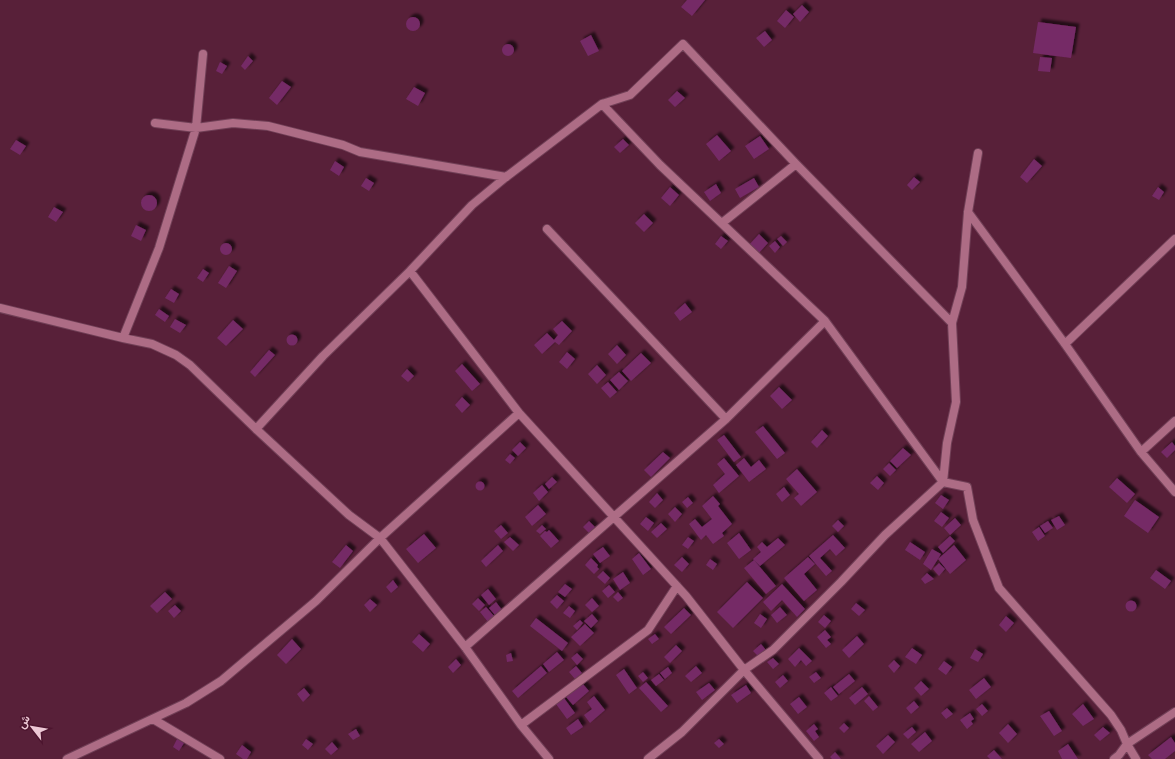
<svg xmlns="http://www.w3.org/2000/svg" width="1175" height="759" viewBox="0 0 1175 759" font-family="Roboto,Vazirmatn,sans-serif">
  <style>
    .building { fill: #742a66; filter: url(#shadow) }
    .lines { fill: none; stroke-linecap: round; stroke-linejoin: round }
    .street-casing { stroke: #703f56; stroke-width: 10 }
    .street { stroke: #ad6c85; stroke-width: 8 }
  </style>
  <defs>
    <filter id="shadow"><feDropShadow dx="3.5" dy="-3.5" stdDeviation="1" flood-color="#0009"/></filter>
  </defs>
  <rect width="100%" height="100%" fill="#582039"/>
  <path class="building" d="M687 0H705L692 16 681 7Z
    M802 5 809 12 800 22 793 14Z
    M786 10 794 17 785 28 777 21Z
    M406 24a7 7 0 1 1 14 0a7 7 0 1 1-14 0Z
    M1038 22 1076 27 1071 58 1033 53Z
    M765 31 772 40 764 47 756 38Z
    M591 35 599 51 588 56 580 41Z
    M502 50a6 6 0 1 1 12 0a6 6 0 1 1-12 0Z
    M248 56 253 61 245 70 241 66Z
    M1040 57 1052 58 1050 72 1038 71Z
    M220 62 227 66 222 74 216 71Z
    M282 81 291 87 277 105 269 98Z
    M414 87 425 93 418 106 406 99Z
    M677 91 685 98 675 107 668 100Z
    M717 135 731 151 719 161 706 144Z
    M760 136 769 149 754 159 745 146Z
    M623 139 629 145 620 153 614 147Z
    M16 140 26 146 20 155 10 149Z
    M1034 159 1042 166 1027 183 1020 177Z
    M335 161 344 167 339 176 330 170Z
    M914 177 920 182 912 190 907 185Z
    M366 178 374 183 369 191 361 186Z
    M754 178 759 187 740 198 735 189Z
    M716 184 721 193 710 201 704 192Z
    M670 187 679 195 670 206 661 198Z
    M1158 187 1164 192 1159 200 1152 196Z
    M141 203a8 8 0 1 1 16 0a8 8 0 1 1-16 0Z
    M54 207 63 212 56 222 48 217Z
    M644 214 653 223 644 232 635 223Z
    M136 225 146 230 141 241 131 236Z
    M759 234 768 243 758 254 749 245Z
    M721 236 728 241 721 249 715 244Z
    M781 236 787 242 783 246 777 239Z
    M775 241 780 247 775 253 769 246Z
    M220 249a6 6 0 1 1 12 0a6 6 0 1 1-12 0Z
    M229 266 237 271 226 288 218 283Z
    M203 269 209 273 203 282 197 278Z
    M171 289 179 294 174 303 165 298Z
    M685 303 692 312 680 321 674 313Z
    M159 309 169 316 165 322 155 315Z
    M175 319 186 325 180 333 170 327Z
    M233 320 243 329 226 346 217 338Z
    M562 321 572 331 559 345 555 342 542 354 534 345 547 333 554 340 558 335 553 329Z
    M286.5 340a5.5 5.5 0 1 1 11 0a5.5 5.5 0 1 1-11 0Z
    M617 345 626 355 617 364 608 354Z
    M269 350 275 355 255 377 250 372Z
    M567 352 575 359 567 369 559 362Z
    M641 353 651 363 631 381 622 371Z
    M462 364 480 384 472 391 455 371Z
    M597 365 606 375 597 384 588 374Z
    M407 369 414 376 408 382 401 376Z
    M619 372 628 381 619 390 610 380Z
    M608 382 617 392 610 398 601 388Z
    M779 387 792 400 782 409 770 396Z
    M462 397 470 405 462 413 455 405Z
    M763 426 785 453 777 459 755 432Z
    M822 430 828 436 817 448 811 442Z
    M724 435 741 457 734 462 717 440Z
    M520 442 526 448 518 456 512 450Z
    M1172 442 1175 446V450L1167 458 1161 452Z
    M903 448 911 455 897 468 890 461Z
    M663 452 670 458 651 477 644 470Z
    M510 454 515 458 510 464 505 460Z
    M724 458 739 476 719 493 713 485 725 474 717 464Z
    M744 458 751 467 759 460 766 469 749 482 736 465Z
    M889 463 896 470 890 476 883 469Z
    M797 469 817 492 801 506 794 498 799 494 786 479Z
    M877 476 884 483 878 490 870 483Z
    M552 477 557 482 549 489 545 484Z
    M1117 478 1135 494 1127 503 1109 487Z
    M475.5 486a4.5 4.5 0 1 1 9 0a4.5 4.5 0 1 1-9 0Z
    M542 485 548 492 539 501 533 493Z
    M784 487 790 495 782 502 776 494Z
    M657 493 663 500 655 508 649 502Z
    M941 495 949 500 943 509 935 503Z
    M713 496 720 504 718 506 732 524 722 533 724 536 713 544 706 535 701 540 689 524 695 519 702 527 712 519 702 506Z
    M688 497 693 503 687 508 682 502Z
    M1135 500 1159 517 1148 533 1124 516Z
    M538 505 546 514 532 526 525 517Z
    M675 507 682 514 675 522 668 514Z
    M941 512 949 518 942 527 934 521Z
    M1059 516 1065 525 1057 530 1051 520Z
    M646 517 654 523 648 531 640 524Z
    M955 518 961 525 950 535 944 528Z
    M838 520 844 526 838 532 832 526Z
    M589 521 595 527 589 533 583 527Z
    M1048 521 1053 528 1045 533 1040 526Z
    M661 523 667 529 657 538 651 532Z
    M501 525 508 533 501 539 494 531Z
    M542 525 546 529 540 534 536 531Z
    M1039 527 1045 536 1038 541 1032 532Z
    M549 530 559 541 551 548 540 536 545 531 547 532Z
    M739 533 751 550 739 559 727 543Z
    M424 534 436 548 418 563 406 549Z
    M833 535 845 548 836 556 830 549 820 558 832 571 826 576 809 556Z
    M950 536 955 541 943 553 938 547Z
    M510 537 519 545 513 551 504 542Z
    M688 537 694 541 688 549 682 545Z
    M778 538 785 545 760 566 753 559 761 552 757 547 762 542 767 547Z
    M910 542 925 552 920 560 905 550Z
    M346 545 353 551 340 568 332 562Z
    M498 545 503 551 486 567 481 561Z
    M954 545 966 560 950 574 938 559 931 570 923 564 932 549 941 554 938 559Z
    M603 547 610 556 600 563 593 554Z
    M639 553 651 569 643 575 632 559Z
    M682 557 689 564 682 572 674 565Z
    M808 557 815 564 804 574 817 590 804 601 784 578Z
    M591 558 598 565 597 567 599 569 594 574 585 565Z
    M710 559 717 564 713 570 706 565Z
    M754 560 776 586 766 594 744 568Z
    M939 563 945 569 939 576 933 569Z
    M1156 570 1171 581 1165 589 1150 578Z
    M603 571 610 578 605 584 597 577Z
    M623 572 630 583 620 590 613 579Z
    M927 573 934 579 925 584 921 579Z
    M393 580 398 587 391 593 386 587Z
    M747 582 763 598 733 628 717 612Z
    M565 584 572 589 565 597 558 592Z
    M782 584 805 609 797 617 782 600 771 611 763 602Z
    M609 585 615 592 608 598 602 591Z
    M488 589 496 599 489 605 481 595Z
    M165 592 172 599 157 613 150 606Z
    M618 592 623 598 618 602 613 597Z
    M557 595 564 601 557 609 550 602Z
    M478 598 485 605 479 611 472 604Z
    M592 598 599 606 592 612 585 605Z
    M370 599 377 605 370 612 364 605Z
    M1125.5 606a5.5 5.5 0 1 1 11 0a5.5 5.5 0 1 1-11 0Z
    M496 602 502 610 495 615 489 608Z
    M856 603 865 610 859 616 851 609Z
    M175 605 181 611 174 618 168 611Z
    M569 606 575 611 570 618 563 613Z
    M486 607 494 616 488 622 480 612Z
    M780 607 787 615 777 623 771 615Z
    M684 608 691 615 671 634 664 627Z
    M592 614 598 621 591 628 584 621Z
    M760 614 767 619 761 628 754 623Z
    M824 615 831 621 825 628 818 622Z
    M1006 616 1014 623 1006 632 999 625Z
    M536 618 568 643 562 651 530 626Z
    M580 620 583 623 577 630 573 626Z
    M585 624 594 633 580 646 571 637Z
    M825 630 831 637 827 640 831 644 826 648 817 637Z
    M419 634 430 644 423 652 412 642Z
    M655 634 659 639 652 644 648 639Z
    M857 636 864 644 849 658 842 650Z
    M292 639 301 649 286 664 277 655Z
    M761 644 766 650 759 657 753 651Z
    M676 645 682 651 670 663 664 657Z
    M799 648 812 661 806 666 801 660 795 667 788 659Z
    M912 648 922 655 916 664 905 657Z
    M975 649 983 654 978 662 970 658Z
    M557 652 564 660 549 672 543 664Z
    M511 653 513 661 507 662 506 655Z
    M577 653 583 659 577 665 571 658Z
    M773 658 779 664 773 669 767 662Z
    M456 659 461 665 453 673 448 667Z
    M894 660 900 666 894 673 888 666Z
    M944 661 952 667 946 675 938 669Z
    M541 666 547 673 518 698 512 691Z
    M576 666 582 673 575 679 569 672Z
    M696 666 702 673 691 682 685 676Z
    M668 667 672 673 665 679 660 673Z
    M624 669 637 688 629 694 616 675Z
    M643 672 648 678 643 682 638 676Z
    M816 672 821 678 814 683 809 677Z
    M659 674 664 680 656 686 651 680Z
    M849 674 855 681 839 694 833 687Z
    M783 675 788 681 780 688 775 682Z
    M984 678 991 687 976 699 969 690Z
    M921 681 929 689 921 696 914 688Z
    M646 682 668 706 661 712 639 688Z
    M582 683 589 691 573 705 566 697Z
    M709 683 715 690 702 700 696 692Z
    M746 685 751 693 737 703 731 695Z
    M831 687 838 696 831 701 824 693Z
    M862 687 868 694 855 705 849 698Z
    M304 688 310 695 303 702 297 694Z
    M594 696 605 710 590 723 584 715 592 709 587 702Z
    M869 696 878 707 873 711 864 701Z
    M799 697 807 707 798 714 790 704Z
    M564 698 575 713 567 719 556 704Z
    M914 701 919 707 911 714 906 708Z
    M982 704 988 711 982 716 976 709Z
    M1083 704 1094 719 1083 726 1072 714Z
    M947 708 953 714 946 719 941 713Z
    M1049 711 1062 731 1054 736 1040 716Z
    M970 713 974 719 971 721 973 724 967 729 960 720Z
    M578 719 583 727 571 735 566 728Z
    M844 723 849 728 844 733 839 728Z
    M814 724 818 729 815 731 819 737 814 741 806 731Z
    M1008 724 1017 734 1008 743 999 733Z
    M912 727 916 732 908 739 903 734Z
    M1103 727 1110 733 1100 741 1094 735Z
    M356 729 360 736 353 740 348 734Z
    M925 732 932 741 919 752 911 744Z
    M888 735 895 742 883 754 876 746Z
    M1171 737 1175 743V751L1165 759H1152L1148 755Z
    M177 739 184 743 179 751 173 747Z
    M306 739 313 744 308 750 302 745Z
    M719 739 724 744 719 748 714 743Z
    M332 742 338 749 331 755 325 749Z
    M1068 744 1078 759H1062L1058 751Z
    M242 745 251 752 247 759H243L236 754Z
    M994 750 1002 759H990L987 756Z
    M835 752 841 759H832L830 757Z"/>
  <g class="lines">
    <defs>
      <path id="street" d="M602 104 660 165 825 321 943 482 885 535 841 582 773 650 744 670 682 732 648 759
        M155 123 196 128 233 123 268 126 343 145 360 152 506 177
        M978 153 968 212 962 287 952 323 956 402 947 443 943 482 967 487 973 520 999 588 1111 715 1121 730 1127 744 1119 755 1114 759
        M968 212 1065 344 1141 452 1175 492
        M722 223 796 164
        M547 229 726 419
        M410 271 519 413 686 596 744 670 819 759
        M0 308 123 338 152 344 176 355 190 365 256 429 349 515 380 538 465 647 521 725 549 759
        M123 338 159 248 196 128 203 54
        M1065 344 1175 239
        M256 429 323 356 410 271 472 205 506 177 602 104 630 95 683 44 796 164 952 323
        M1141 452 1175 421
        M465 647 726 419 825 321
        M153 719 220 759
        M521 725 648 630 677 586
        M67 759 186 703 221 681 316 601 380 538 519 413
        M1136 759 1127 744 1175 712"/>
    </defs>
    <use href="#street" class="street-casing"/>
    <use href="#street" class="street"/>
  </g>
  <g transform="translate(32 727) rotate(301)" stroke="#4d152f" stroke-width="3" paint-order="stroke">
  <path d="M0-3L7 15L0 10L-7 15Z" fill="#edc8d5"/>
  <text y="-6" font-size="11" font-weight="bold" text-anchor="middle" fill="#edc8d5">ش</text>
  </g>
</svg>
